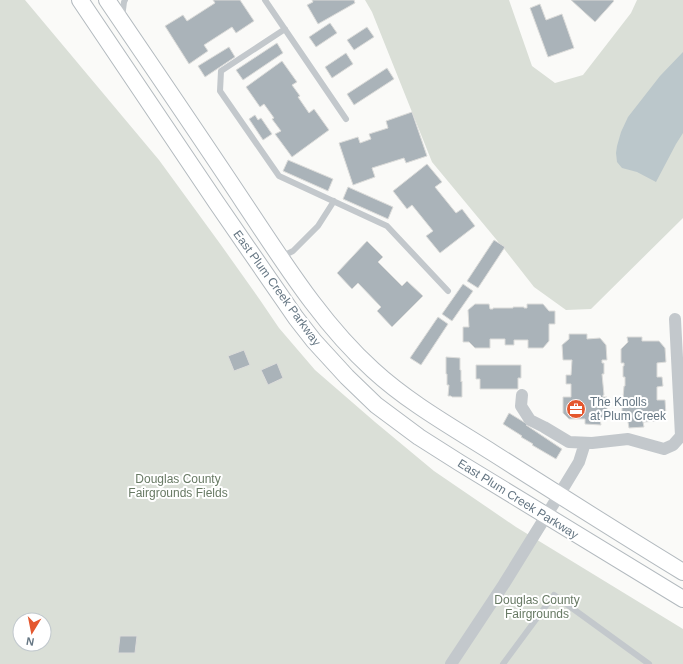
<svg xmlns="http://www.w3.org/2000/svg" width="683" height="664" viewBox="0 0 683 664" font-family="Helvetica,sans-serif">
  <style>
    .green { fill: #dadfd7; fill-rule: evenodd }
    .water { fill: #bbc7cb }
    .building { fill: #aab3b9; stroke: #dcdcda }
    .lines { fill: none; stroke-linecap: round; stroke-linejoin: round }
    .secondary-casing { stroke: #b3babf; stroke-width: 18 }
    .service { stroke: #c3c8cc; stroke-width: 6 }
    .minor { stroke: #c3c8cc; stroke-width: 12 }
    .secondary { stroke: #fff; stroke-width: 16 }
    .labels { text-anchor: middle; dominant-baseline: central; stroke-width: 4; stroke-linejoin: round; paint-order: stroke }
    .street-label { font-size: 12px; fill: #657683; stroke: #fff }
    .poi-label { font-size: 12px; fill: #657683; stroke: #fff; text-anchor: start }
    .park-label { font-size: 12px; fill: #687a64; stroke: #fff }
  </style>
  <rect width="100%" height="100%" fill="#fafaf8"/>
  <path class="green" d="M0 0H25L159 160 221 245 260 300 279 328 315 370 375 422 434 471 516 527 683 629V664H0ZM20 620H44V644H20Z
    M365 0H509L532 66 555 83 583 75 631 13 637 0H683V218L591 309 566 310 534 287 505 250 432 162 372 12Z"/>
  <path class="water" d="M683 52V133L676 144 656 182 637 172 622 168 617 162 616 153 617 146 621 132 628 117 660 76Z"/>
  <path class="building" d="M213 0H240L254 21 236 33 232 27 204 45 208 51 189 64 165 26 183 15 187 21 215 3Z
    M312 0H354L355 3 318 24 307 5 313 2Z
    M571 0H613L614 1 595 22Z
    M540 4 546 20 562 14 574 48 548 57 530 8Z
    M330 23 337 33 316 47 309 37Z
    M367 27 374 37 354 50 347 40Z
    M277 43 283 53 243 80 236 70Z
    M229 47 235 57 205 77 198 66Z
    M346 53 353 64 332 78 325 67Z
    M282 61 297 82 292 85 300 96 298 97 309 113 314 109 329 130 292 157 275 134 281 131 272 119 274 118 264 104 260 107 246 87Z
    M387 68 394 79 354 105 347 94Z
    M412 112 427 156 406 163 404 158 372 168 375 177 353 185 339 143 358 137 360 143 371 139 369 134 388 128 386 121Z
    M255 115 258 120 261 118 272 134 263 140 249 119Z
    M288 160 333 179 328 191 283 171Z
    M427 164 442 182 435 187 456 213 462 209 475 226 440 253 426 236 433 231 412 205 407 209 393 191Z
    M348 187 393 207 388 219 343 199Z
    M494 240 505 247 478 288 467 281Z
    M367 241 383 257 378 262 402 286 407 281 423 296 392 327 377 311 381 307 358 283 352 289 337 273Z
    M463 284 473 291 452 321 442 314Z
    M475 304H489L490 309H493V308H513V307H524V308H527V304H543L549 311H555V324H549V341L543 348H528V340H514V345H505V339H490V348H475L469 342H463V327H469L468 310Z
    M438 317 448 324 421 365 410 358Z
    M569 334H587V339L600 338 606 345 607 360H602V363H604V374H602L604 395H603V397H607V413L600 419 601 425 585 424V419H569L563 413V397H571V384H566V375H571L572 360H563L562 345 569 339Z
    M627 337H642V341H659L665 348 666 362 657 363V377H662L663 386 657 387V400H665L666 415 659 421 643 422 644 427 629 428 628 422 622 416V401L625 400V398H623L624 386H625V377H623V366H624V363H621V349L628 342Z
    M244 350 250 365 234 371 228 356Z
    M446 357 460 358V370H461V382L462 381V397H452L451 396H448L449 385H447V374H446Z
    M277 363 283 378 268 385 261 370Z
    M476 365H521V378H518V389H480V379H476Z
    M509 413 527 424 526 425 562 449 556 459 532 445 533 444 521 437 522 436 503 424Z
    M120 636H137L135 653H118Z"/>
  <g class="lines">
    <defs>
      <path id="secondary" d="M80 0 216 202 296 318 314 341 347 377 376 405 419 437 460 463 683 599
        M107 0C153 68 199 135 244 203 283 261 321 323 373 370 409 403 452 427 493 453 556 493 619 533 683 572"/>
    </defs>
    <use href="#secondary" class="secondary-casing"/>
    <path class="service" d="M265 0 346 119
      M122 17 124 2 125 0
      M285 29 221 71 220 91 279 176 387 226 448 291
      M281 257 293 251 318 226 334 201
      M503 664 554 595 649 664"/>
    <path class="minor" d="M522 395 521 406 530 420 544 427 569 442 592 443 628 439 664 449 673 445 681 436 675 319
      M451 664 504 584 559 495 579 462 585 443"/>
    <use href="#secondary" class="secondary"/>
  </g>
  <defs>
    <symbol id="office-disc" viewBox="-11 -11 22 22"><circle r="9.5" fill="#e4572e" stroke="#fff"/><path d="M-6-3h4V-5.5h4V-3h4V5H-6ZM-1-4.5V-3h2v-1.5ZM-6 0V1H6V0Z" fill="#fff"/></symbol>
  </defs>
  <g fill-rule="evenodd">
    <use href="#office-disc" x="565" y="398" width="22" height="22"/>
  </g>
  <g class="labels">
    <g class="street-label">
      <text transform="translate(277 288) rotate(54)">East Plum Creek Parkway</text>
      <text transform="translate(518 499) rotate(32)">East Plum Creek Parkway</text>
    </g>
    <g class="poi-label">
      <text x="590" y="402">The Knolls<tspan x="590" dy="14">at Plum Creek</tspan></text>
    </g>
    <g class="park-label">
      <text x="178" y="479">Douglas County<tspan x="178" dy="14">Fairgrounds Fields</tspan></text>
      <text x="537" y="600">Douglas County<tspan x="537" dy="14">Fairgrounds</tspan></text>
    </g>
  </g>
  <g transform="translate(32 632) rotate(190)"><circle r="19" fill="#ffffff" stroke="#c1c8cd"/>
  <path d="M0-3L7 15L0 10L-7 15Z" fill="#e4572e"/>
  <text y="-6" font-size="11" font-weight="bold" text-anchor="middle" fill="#657683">N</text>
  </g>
</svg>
